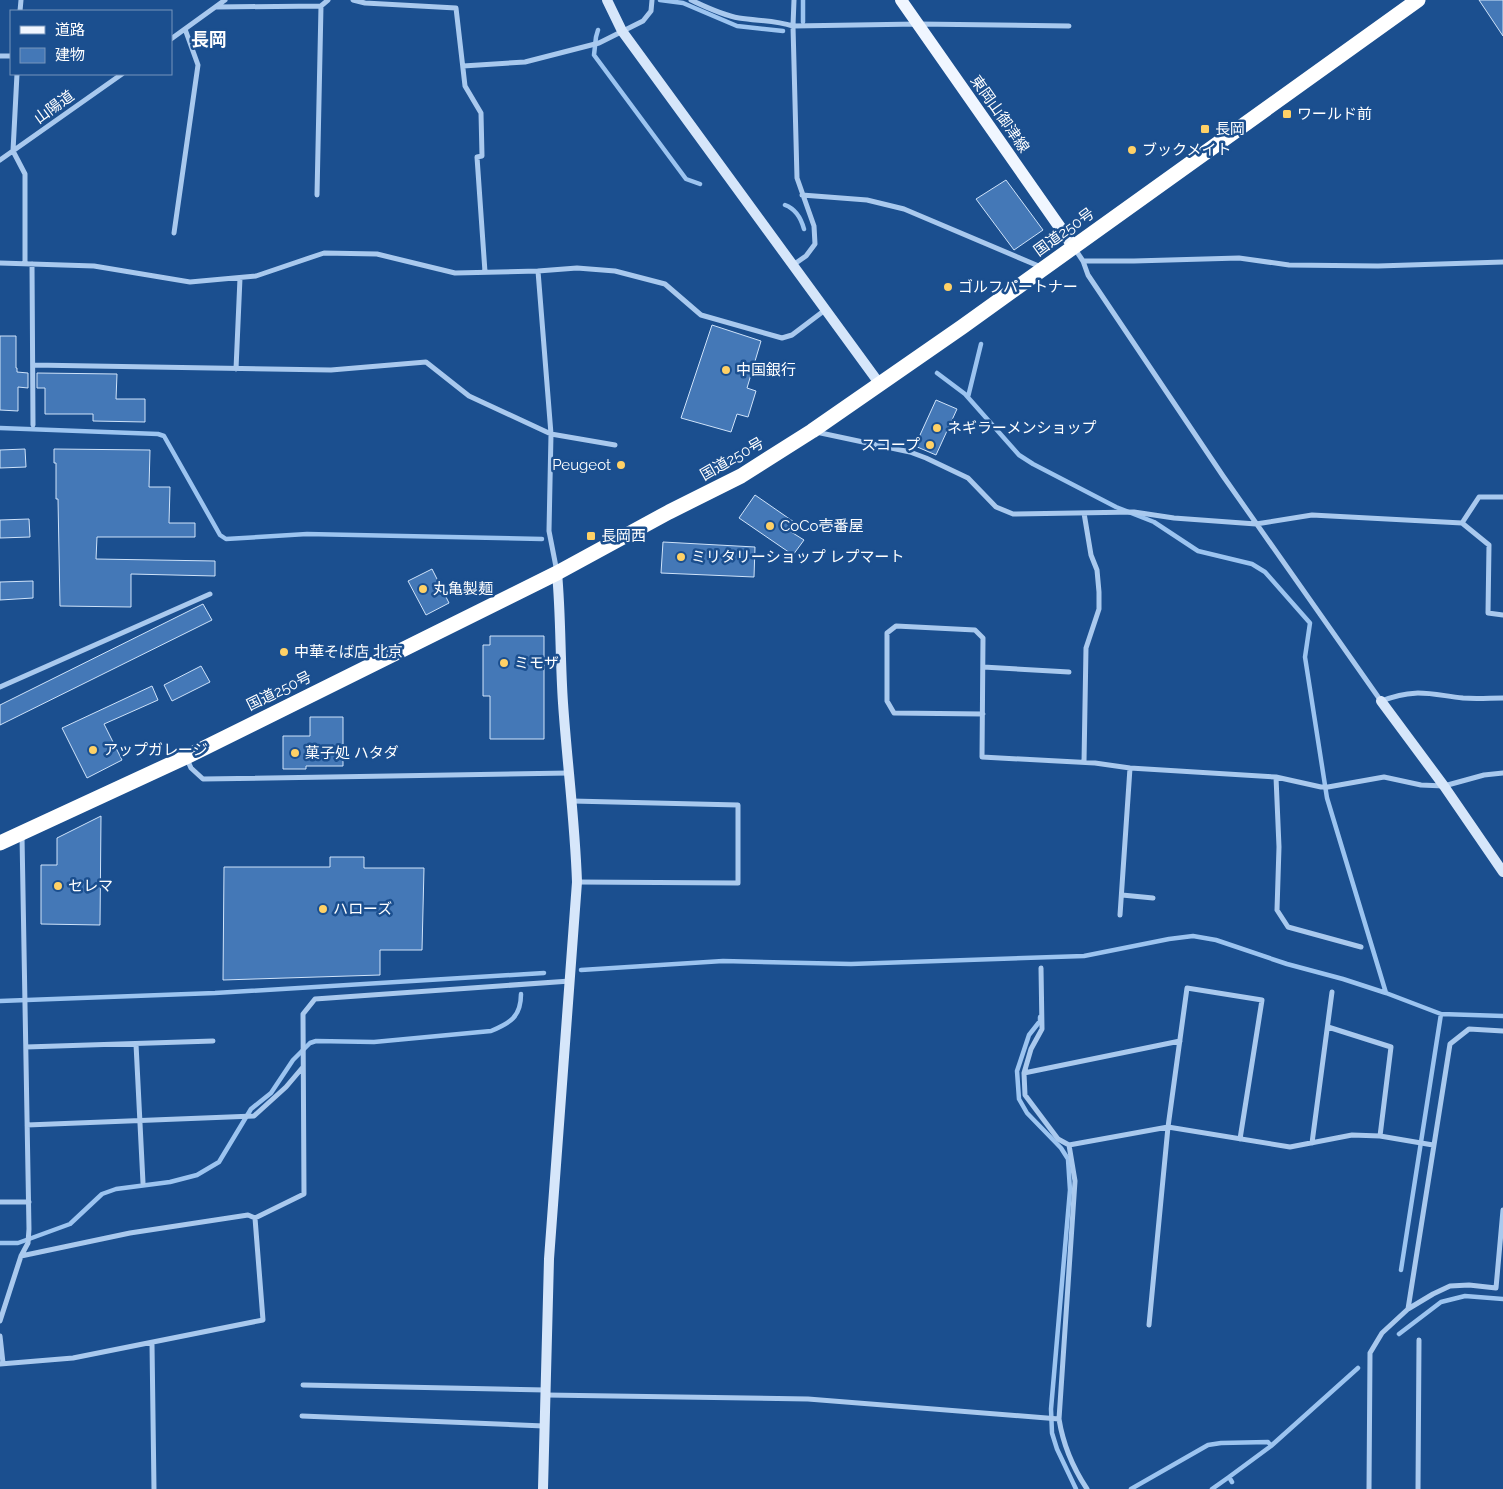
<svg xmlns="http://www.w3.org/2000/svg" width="1503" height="1489" viewBox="0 0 1503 1489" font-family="Raleway,'Noto Sans JP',sans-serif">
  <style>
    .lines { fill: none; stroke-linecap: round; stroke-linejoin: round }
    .stream { stroke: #9cc4f0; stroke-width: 4.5 }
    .building { fill: #4478b7; stroke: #cfe3fa }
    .street { stroke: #a9c9ee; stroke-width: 5 }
    .secondary { stroke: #d6e6fa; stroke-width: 10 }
    .primary { stroke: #f0f6ff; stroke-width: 12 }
    .highway { stroke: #fff; stroke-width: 15 }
    .poi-dot { fill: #ffd166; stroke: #1b4f8f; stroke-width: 2 }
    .labels { text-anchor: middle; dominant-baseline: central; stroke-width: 5; stroke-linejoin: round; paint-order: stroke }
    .street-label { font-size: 15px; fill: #fff; stroke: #1b4f8f }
    .poi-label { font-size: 15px; fill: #fff; stroke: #1b4f8f; text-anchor: start }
    .quarter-label { font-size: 18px; font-weight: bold; fill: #fff; stroke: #1b4f8f }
  </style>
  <rect width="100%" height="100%" fill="#1b4f8f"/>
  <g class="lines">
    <path class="stream" d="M660 0 683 3 737 26 783 31
      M803 22V0
      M598 30 596 37 594 55 686 179 700 184
      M785 205C796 209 801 218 804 229
      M937 373 965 394 1019 455 1033 464 1116 507 1154 522 1198 551 1252 564 1265 572 1310 623 1305 657 1327 798 1386 993
      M968 397 981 344
      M0 428 158 434 164 436 220 535 226 539 307 534 542 539
      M581 970 723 961 851 964 1084 956 1169 939 1193 936 1216 940 1287 964 1343 979 1386 993 1441 1014 1503 1016
      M0 1001 215 993 544 973
      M1040 1017V1021L1029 1035 1017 1071 1019 1099 1027 1113 1061 1148 1068 1159 1070 1190 1051 1409 1052 1433 1057 1449 1076 1489
      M0 1243H18L70 1224 102 1194 116 1189 170 1182 197 1175 219 1162 251 1109 271 1093 293 1060 310 1043 316 1041 374 1042 491 1031C510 1023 521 1017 521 994
      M1401 1270 1441 1014
      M1399 1334 1441 1302 1465 1296 1503 1299
      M1232 1482 1229 1477 1271 1446 1358 1368
      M1131 1489 1208 1445 1221 1443 1268 1442 1271 1446
      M1212 1489 1229 1477"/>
  </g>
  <path class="building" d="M1479 0H1503V36Z
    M1006 180 1043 230 1014 250 976 199Z
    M712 325 761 341 747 388 756 391 748 417 737 414 731 432 681 418Z
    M0 336H16V368H17V372L28 373V388L18 387V411L0 410Z
    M37 373 117 374 116 399H145V422L93 421V414H45V388H37Z
    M936 400 957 409 936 455 915 446Z
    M25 449 26 467 0 468V450Z
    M54 449 150 450 149 487H170L169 523H195V537H97L96 559 215 561V576L131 574V607L60 606 58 499H56V463H54Z
    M755 495 794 522 788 530 804 540 793 555 739 518Z
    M29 519 30 537 0 538V520Z
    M663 542 755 547 754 577 661 573Z
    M432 569 449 603 426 615 408 581Z
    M33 581V598L0 600V582Z
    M203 604 212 620 0 725V705Z
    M490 636H544V739H490V696H483V645H490Z
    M201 666 210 682 172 701 164 685Z
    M152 686 158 700 104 724 122 760 87 778 62 728Z
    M310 717H343V766H306V769H283V736H310Z
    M101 816 100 925 41 924V865H57V838Z
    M330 857H364V868H424L422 950H380V975L223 980 224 867H330Z"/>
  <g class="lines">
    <path class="street" d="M353 0 365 3 456 8 465 86 481 113 482 156 477 157 485 272
      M691 0C706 7 722 15 739 18 758 21 774 20 793 26L918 24 1069 26
      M216 7 321 6 328 0
      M20 11 21 0
      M171 39 225 0
      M0 56H11
      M463 66 525 62 599 43 643 21 651 11 652 0
      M17 74 13 151 25 174V263
      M0 160 122 74
      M317 195 321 6
      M802 195 867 200 904 209 1041 267
      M174 233 198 65 185 29
      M1075 249 1083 261 1088 275 1223 476 1381 701C1416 688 1428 694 1463 698 1476 699 1490 698 1503 698
      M1083 261H1134L1239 258 1289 265 1378 266 1503 262
      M0 263 94 266 190 282 256 276 324 253 377 254 455 273 538 271 577 268 615 271 665 284 701 315 782 338 792 335 825 310
      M32 264 33 425
      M793 265 806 256 815 244 814 226 797 178 793 26 794 0
      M538 271 551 434 549 531 557 572
      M33 365 331 370 426 362 469 396 551 434 615 445
      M236 369 240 278
      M816 432 910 452 926 458 968 478 996 507 1013 514 1134 512 1174 518 1256 524 1312 515 1462 523 1479 497H1503
      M1084 513 1091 555 1097 570 1099 592V609L1086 648 1084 762
      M1462 523 1489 545 1488 613 1503 615
      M983 667 1069 672
      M0 687 210 594
      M983 714 894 713 887 701V633L896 626 975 630 983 638 982 757 1095 763 1130 768 1276 777 1321 787H1328L1384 777 1421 785 1444 786 1484 775 1503 773
      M187 759 191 768 203 779 569 773
      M1276 777 1279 847 1277 910 1288 927 1361 947
      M572 801 738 805V883L577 882
      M1122 895 1153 898
      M1120 915 1130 768
      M1328 1027 1391 1047 1380 1136
      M136 1044 143 1183
      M26 1047 213 1041
      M1024 1073 1031 1049 1042 1029 1041 968
      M27 1125 254 1116 286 1087 303 1067
      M1312 1143 1332 992
      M1069 1145 1168 1127 1290 1147 1352 1135 1380 1136 1433 1145
      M0 1202H29
      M21 1256 130 1233 248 1215 255 1218
      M1408 1309 1450 1044 1469 1029 1503 1031
      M0 1321 21 1256 28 1243 29 1229 22 836
      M1149 1325 1168 1127 1187 988 1262 1000 1240 1139
      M0 1336 3 1363
      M152 1344 154 1489
      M0 1364 73 1358 263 1320 255 1218 304 1194 303 1014 315 999 570 981
      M303 1385 546 1390
      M546 1395 808 1399 1059 1419C1063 1444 1073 1468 1087 1489
      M302 1416 544 1426
      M1059 1419 1075 1181 1069 1145 1058 1139 1025 1095 1024 1073 1180 1041
      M1369 1489 1370 1353 1382 1333 1408 1309 1433 1294 1450 1286 1469 1285 1496 1288 1503 1210
      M1418 1489 1419 1340"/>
    <path class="secondary" d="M607 0 622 31 879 383
      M1381 701 1444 786 1503 872
      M543 1489 549 1259 577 882C575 822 567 762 563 703 560 659 561 616 557 573"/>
    <path class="primary" d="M901 0 1073 246"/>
    <path class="highway" d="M0 843 186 757 557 573 669 512 741 476 812 431 962 327 1418 0"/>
  </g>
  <g class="poi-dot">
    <rect x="1282" y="109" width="10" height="10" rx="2.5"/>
    <rect x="1200" y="124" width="10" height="10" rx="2.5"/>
    <circle cx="1132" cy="150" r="5"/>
    <circle cx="948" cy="287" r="5"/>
    <circle cx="726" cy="370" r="5"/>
    <circle cx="937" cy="428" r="5"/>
    <circle cx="930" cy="445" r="5"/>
    <circle cx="621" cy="465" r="5"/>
    <circle cx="770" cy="526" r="5"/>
    <rect x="586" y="531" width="10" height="10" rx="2.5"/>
    <circle cx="681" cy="557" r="5"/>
    <circle cx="423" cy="589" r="5"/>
    <circle cx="284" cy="652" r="5"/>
    <circle cx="504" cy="663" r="5"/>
    <circle cx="93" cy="750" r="5"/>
    <circle cx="295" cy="753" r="5"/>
    <circle cx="58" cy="886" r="5"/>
    <circle cx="323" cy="909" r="5"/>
  </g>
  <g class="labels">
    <g class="street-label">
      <text transform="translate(54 107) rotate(-36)">山陽道</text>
      <text transform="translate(1000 114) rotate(55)">東岡山御津線</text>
      <text transform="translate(1064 232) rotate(-36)">国道250号</text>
      <text transform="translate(732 459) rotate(-30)">国道250号</text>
      <text transform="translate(279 691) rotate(-26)">国道250号</text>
    </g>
    <g class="poi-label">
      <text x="1297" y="114">ワールド前</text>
      <text x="1215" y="129">長岡</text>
      <text x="1142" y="150">ブックメイト</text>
      <text x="958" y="287">ゴルフパートナー</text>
      <text x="736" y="370">中国銀行</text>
      <text x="947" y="428">ネギラーメンショップ</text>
      <text x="920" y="445" text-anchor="end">スコープ</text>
      <text x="611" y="465" text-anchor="end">Peugeot</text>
      <text x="780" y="526">CoCo壱番屋</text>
      <text x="601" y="536">長岡西</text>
      <text x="691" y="557">ミリタリーショップ レプマート</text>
      <text x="433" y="589">丸亀製麺</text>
      <text x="294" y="652">中華そば店 北京</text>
      <text x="514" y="663">ミモザ</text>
      <text x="103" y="750">アップガレージ</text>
      <text x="305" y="753">菓子処 ハタダ</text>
      <text x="68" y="886">セレマ</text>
      <text x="333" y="909">ハローズ</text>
    </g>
    <g class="quarter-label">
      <text x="209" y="39">長岡</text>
    </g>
  </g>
  <rect x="10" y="10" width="162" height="65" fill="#1b4f8f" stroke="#7695bc"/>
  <rect x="20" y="26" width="25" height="8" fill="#f0f6ff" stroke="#7695bc"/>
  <text x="55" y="35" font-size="15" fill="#ffffff">道路</text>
  <rect x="20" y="48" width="25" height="15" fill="#4478b7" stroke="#7695bc"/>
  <text x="55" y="60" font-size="15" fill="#ffffff">建物</text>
</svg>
